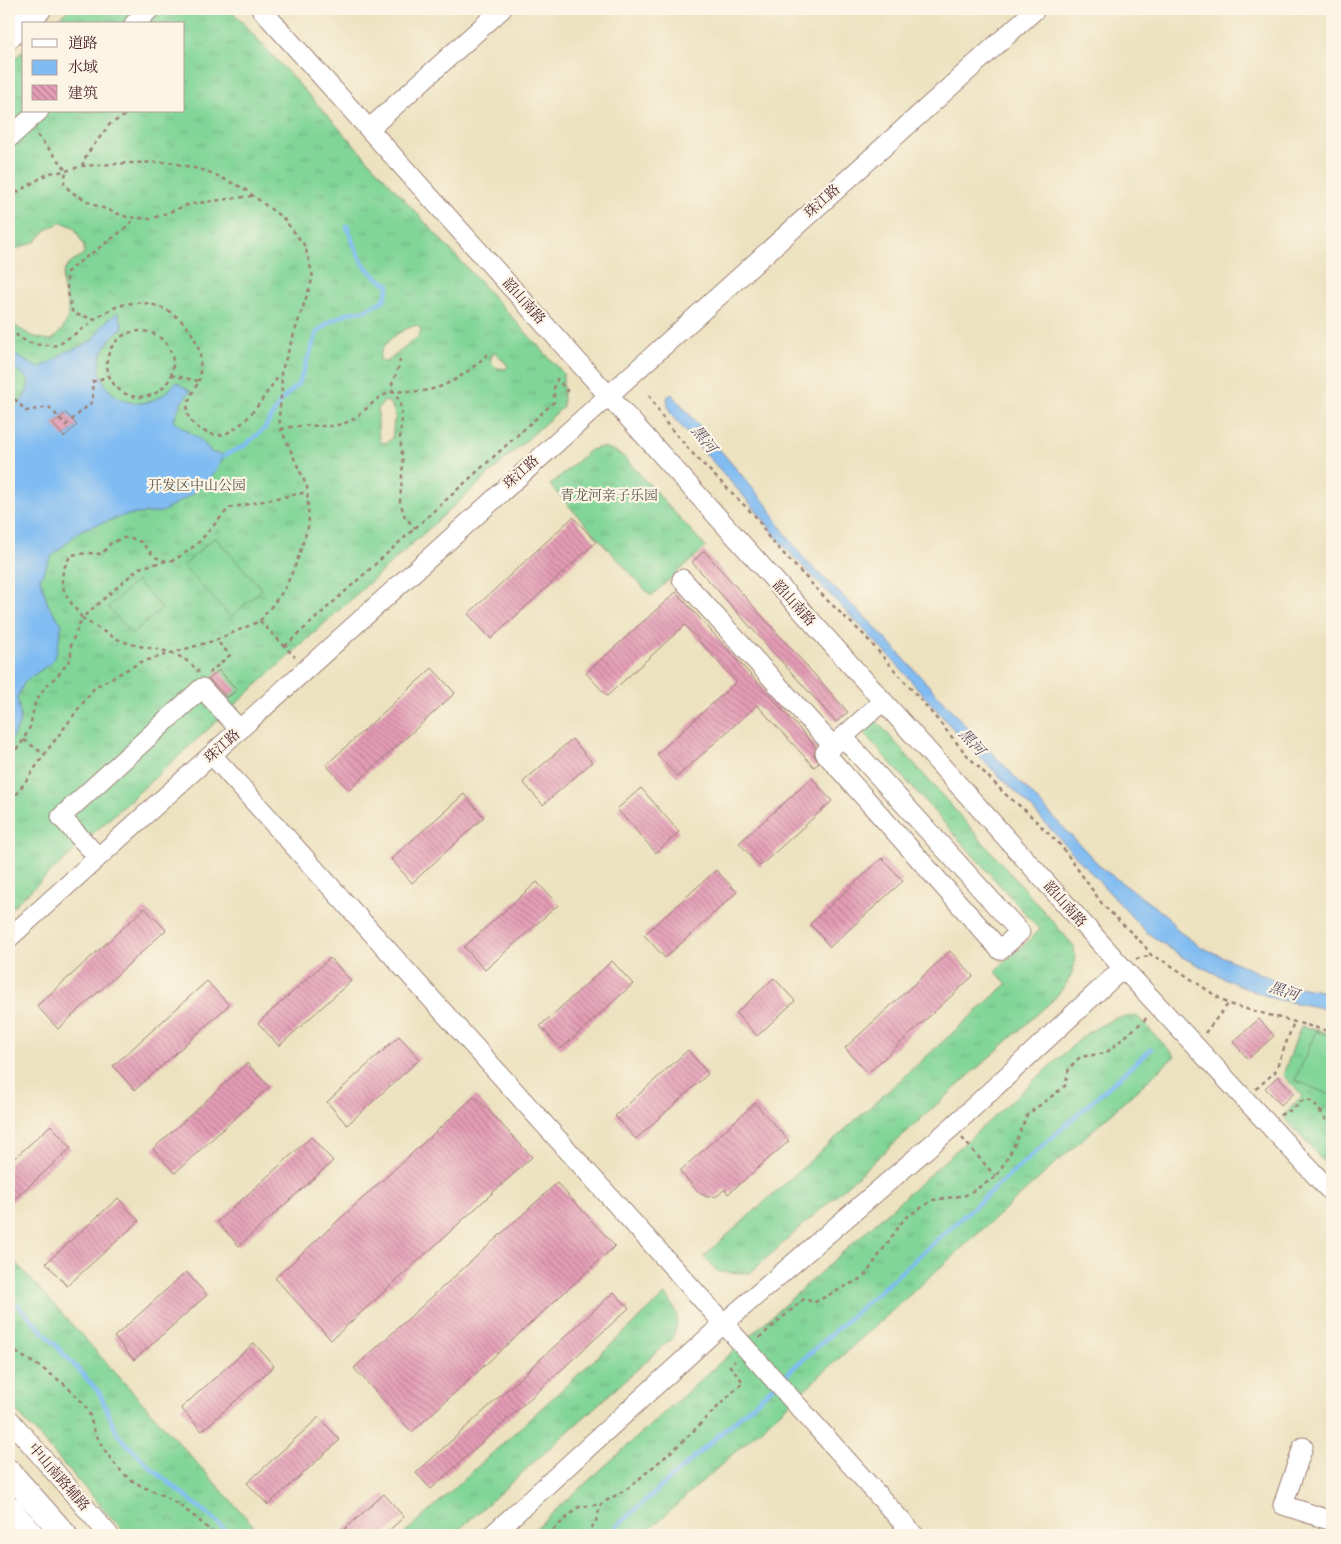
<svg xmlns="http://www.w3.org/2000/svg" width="1341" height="1544" viewBox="0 0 1341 1544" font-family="'IM FELL French Canon','Noto Serif SC',serif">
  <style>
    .grass { fill: url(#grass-tufts); stroke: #667a62; fill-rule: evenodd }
    .garden { fill: #81d598; stroke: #667a62 }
    .water { fill: #80bcf2; stroke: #656e8e; fill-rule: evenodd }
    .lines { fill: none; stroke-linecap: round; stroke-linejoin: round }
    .stream { stroke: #80bcf2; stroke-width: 4.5 }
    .building { fill: url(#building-back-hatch) }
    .minor-casing { stroke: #9b8076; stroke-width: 21 }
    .major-casing { stroke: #9b8076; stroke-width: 26 }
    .path { stroke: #9b8076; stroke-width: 2.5; stroke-dasharray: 4 4; stroke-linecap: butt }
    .minor { stroke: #fff; stroke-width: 19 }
    .major { stroke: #fff; stroke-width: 24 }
    .labels { text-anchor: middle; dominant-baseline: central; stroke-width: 4.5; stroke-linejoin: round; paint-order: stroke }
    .street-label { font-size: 14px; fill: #4a1f2b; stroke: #fcf5e5 }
    .park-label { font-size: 14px; fill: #5a564c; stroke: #fcf5e5 }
    .water-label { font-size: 15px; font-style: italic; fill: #5a4e67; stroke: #fcf5e5 }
  </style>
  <defs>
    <pattern id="grass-tufts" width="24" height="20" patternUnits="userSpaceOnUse" patternTransform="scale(1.25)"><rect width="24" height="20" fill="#81d598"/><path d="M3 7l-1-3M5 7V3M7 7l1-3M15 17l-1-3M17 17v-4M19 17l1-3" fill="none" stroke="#71b683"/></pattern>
    <pattern id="building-back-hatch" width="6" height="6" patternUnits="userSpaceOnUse" patternTransform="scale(1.25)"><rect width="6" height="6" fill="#e49db6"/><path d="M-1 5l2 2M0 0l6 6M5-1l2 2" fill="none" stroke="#bb7f94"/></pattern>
  </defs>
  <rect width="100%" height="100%" fill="#fcf5e5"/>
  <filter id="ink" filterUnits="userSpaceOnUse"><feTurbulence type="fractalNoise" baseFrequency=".02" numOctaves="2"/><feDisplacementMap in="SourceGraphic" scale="10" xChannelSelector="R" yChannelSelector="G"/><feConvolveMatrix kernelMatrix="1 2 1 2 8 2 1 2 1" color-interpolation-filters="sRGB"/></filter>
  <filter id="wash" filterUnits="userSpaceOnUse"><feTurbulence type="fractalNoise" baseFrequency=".0096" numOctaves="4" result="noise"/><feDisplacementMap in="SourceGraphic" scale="20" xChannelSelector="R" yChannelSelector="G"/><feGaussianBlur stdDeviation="1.12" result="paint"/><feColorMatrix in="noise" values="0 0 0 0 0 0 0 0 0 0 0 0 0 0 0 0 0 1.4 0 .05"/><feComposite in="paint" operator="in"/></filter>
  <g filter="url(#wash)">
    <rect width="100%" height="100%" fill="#ece2c0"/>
    <path class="grass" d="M69 9H230L563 373V407L9 910V321C24 332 32 339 52 340 87 311 52 289 66 268 71 262 79 258 84 253V246L74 227 61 222 46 230 36 241 9 252V64L24 50V111H184V24H53ZM417 325 421 330 419 336 387 362 380 361C378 343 402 329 417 325ZM493 353H496L508 366 506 369 497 368 490 361ZM385 401 391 404 396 416 394 422 392 439 386 443 381 442 378 433V408Z
      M602 447 615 451 624 457 706 547 651 596 550 485 590 450Z
      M875 719 1074 946C1077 972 1070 980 1054 999L750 1273 718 1272 703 1257 1007 984 995 971 1040 930 862 731Z
      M1137 1016 1175 1056 643 1535H528L1087 1033 1115 1018Z
      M1301 1026 1332 1034V1171L1283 1116 1302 1096 1283 1075Z
      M9 1255 262 1535H127L9 1403Z
      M666 1294C677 1312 681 1318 672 1338L453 1535H403Z"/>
    <path class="garden" d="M215 537 262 589 231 617 183 566Z
      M137 581 162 608 132 634 108 607Z
      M1316 1031 1332 1038V1096L1295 1080Z"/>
    <path class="water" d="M118 312 123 328C116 332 111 337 107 344 79 385 139 431 176 382L190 391 181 403 173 421 201 440 212 453 225 455 215 472 194 493 162 512 126 515 81 530 51 557 40 578 48 605 62 624 56 654 51 663 25 681 17 698 20 713 19 725 9 744V413C21 402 27 398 29 380L9 363V352L39 368 53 361 65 352 79 347 93 340 103 324ZM66 413 77 425 64 437 53 424Z
      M672 394 768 506 782 529 805 560 872 624 955 714 1103 869 1167 916 1177 930 1201 947 1286 985 1332 993V1010L1275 999 1240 986 1184 958 1146 932 1020 796 968 746 891 658 786 549 755 509 672 416 668 406 667 397Z"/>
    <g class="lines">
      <path class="stream" d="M225 455 244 446 264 429 282 400 299 383 317 333 329 322 348 313 366 310 384 300 389 285C361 270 357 254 347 226
        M9 1295 99 1392 118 1435 152 1469 215 1520 230 1535
        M781 1379 1151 1049
        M607 1535 774 1386"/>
    </g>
    <g id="blocks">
      <path class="building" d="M66 413 77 425 64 437 53 424Z
        M573 517 596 542 491 639 468 614Z
        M704 551 848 712 836 722 692 562Z
        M676 592 816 747 814 755 819 763 814 767 757 705 677 777 657 754 736 682 685 625 607 696 586 673Z
        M432 668 455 693 349 790 326 765Z
        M219 670 237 690 227 698 209 679Z
        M572 739 592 762 543 805 523 782Z
        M812 778 832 801 760 866 739 843Z
        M641 788 679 832 656 853 617 809Z
        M464 794 484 817 412 883 391 859Z
        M882 858 903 881 830 947 810 924Z
        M716 870 737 892 665 958 644 935Z
        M537 882 558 905 485 970 464 947Z
        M145 908 166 930 58 1029 37 1006Z
        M950 951 973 976 868 1073 845 1048Z
        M330 958 351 981 279 1046 258 1023Z
        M612 961 633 984 561 1049 540 1026Z
        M774 978 795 1001 757 1036 736 1013Z
        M207 981 229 1005 135 1090 113 1066Z
        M1259 1019 1274 1036 1248 1059 1233 1042Z
        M399 1036 420 1059 347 1125 327 1102Z
        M688 1050 708 1074 636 1139 615 1116Z
        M247 1063 269 1087 175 1173 153 1149Z
        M1278 1076 1294 1093 1281 1105 1265 1088Z
        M475 1096 532 1157 331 1340 275 1278Z
        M755 1103 789 1141 728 1194 725 1189 717 1196 707 1197 698 1192 680 1171Z
        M51 1125 71 1148 9 1204V1163Z
        M311 1137 333 1161 239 1246 217 1222Z
        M557 1183 615 1246 412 1432 354 1368Z
        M118 1198 139 1221 67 1286 46 1263Z
        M186 1272 207 1295 134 1360 114 1337Z
        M614 1292 629 1308 431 1489 416 1473Z
        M254 1343 274 1366 202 1431 181 1408Z
        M319 1417 340 1440 268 1505 247 1483Z
        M384 1494 404 1517 384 1535H338Z"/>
    </g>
  </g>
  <g filter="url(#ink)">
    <use href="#blocks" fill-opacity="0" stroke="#9b8076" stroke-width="1"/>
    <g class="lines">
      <defs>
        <path id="minor" d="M261 9 1123 968 1332 1193
          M134 24 150 9
          M369 129 502 9
          M9 138 39 111
          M682 579 833 746 883 701
          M833 746 825 753 1000 950 1020 932 843 737
          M212 755 914 1535
          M98 857 61 817 202 688 240 730
          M9 938C350 627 693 318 1036 9
          M9 1419 109 1535
          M1303 1447 1283 1505 1332 1521
          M492 1535 724 1323 952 1127 1123 968"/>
        <path id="major" d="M9 36 39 9
          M9 1472 65 1535
          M9 1508 32 1535"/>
      </defs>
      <use href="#minor" class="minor-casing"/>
      <use href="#major" class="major-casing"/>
      <path class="path" d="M37 135 61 163 66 171 64 184 71 192 92 204 127 217 151 219 190 204 252 196
        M82 166 87 154 110 124 126 115
        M9 197 49 173 66 171 82 166 130 163 169 162 207 171 243 188 284 219 294 232 305 246 313 277 281 373 282 386 279 417 281 429 307 487 309 524 296 564 284 590 260 621 216 640 141 662 95 687 49 748 16 795 9 814
        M96 319 78 315 72 311 67 287V272C89 253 116 239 135 218
        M9 329C23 340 28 345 46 345 49 345 54 346 57 345 62 344 66 339 70 337 87 327 103 310 122 305 157 295 194 320 200 355 201 363 200 373 199 381
        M107 364a33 33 0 1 1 66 0a33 33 0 1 1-66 0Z
        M400 359 399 366 391 387 400 402 402 416 400 438 403 462 400 502 405 517 415 528
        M171 375 199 381C194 390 188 400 187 410 187 424 207 436 220 435 224 435 231 431 234 429 255 416 265 392 281 374
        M9 393 26 411 49 407 66 425 93 401 92 382 109 376
        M649 395 666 423 695 456 757 518 769 538 826 599 864 635 926 706 966 754 1005 794 1026 811 1062 847 1103 905 1144 945 1151 955 1169 964 1228 1004 1332 1032
        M281 429C287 428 293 426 300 426 317 424 326 429 345 423 362 417 372 399 389 393 399 390 412 392 423 391 451 387 471 370 491 351
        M166 561 139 568 82 618C65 594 53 583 71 555L88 553 102 554 110 544 122 538H131L141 542 155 557 166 561 174 560 188 551 199 542 229 508 307 492
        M260 621 295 657
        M285 646 554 402V388L557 379 570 394
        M209 673 230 655 216 640
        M24 740 44 754
        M9 754 20 746 30 727 35 703 45 687 59 674 71 658V644L82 618C94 625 107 635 120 640 150 653 173 643 199 672
        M1136 959 1151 955
        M1205 1033 1228 1004
        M1256 1089 1275 1072 1294 1022
        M1319 1111H1332
        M1280 1115 1291 1110 1302 1101C1302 1101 1309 1101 1310 1101 1316 1103 1326 1121 1332 1127
        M962 1138 996 1177
        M759 1338 805 1298 813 1303 864 1277 904 1219 933 1200 966 1195 996 1177 1012 1150 1027 1115 1065 1086 1069 1068 1080 1057 1106 1053 1148 1017
        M9 1348C36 1365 68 1381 87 1409 91 1415 91 1423 94 1430 101 1446 111 1461 124 1474 139 1488 155 1490 171 1500 186 1509 200 1521 213 1533L214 1535
        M547 1535 579 1507 601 1504
        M587 1535 596 1521 601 1504 627 1489 679 1445 743 1382 730 1366 735 1361"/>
      <use href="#minor" class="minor"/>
      <use href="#major" class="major"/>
    </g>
  </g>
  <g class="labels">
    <g class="street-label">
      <text transform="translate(822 201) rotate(-42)">珠江路</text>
      <text transform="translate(524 301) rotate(48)">韶山南路</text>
      <text transform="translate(521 472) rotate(-42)">珠江路</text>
      <text transform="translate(794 603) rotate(48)">韶山南路</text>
      <text transform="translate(222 746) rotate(-42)">珠江路</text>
      <text transform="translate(1065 904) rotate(48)">韶山南路</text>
      <text transform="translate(59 1477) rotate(49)">中山南路辅路</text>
    </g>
    <g class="park-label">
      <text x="197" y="485">开发区中山公园</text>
      <text x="609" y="495">青龙河亲子乐园</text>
    </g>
    <g class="water-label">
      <text transform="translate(704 439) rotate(51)">黑河</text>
      <text transform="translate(972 742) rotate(48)">黑河</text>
      <text transform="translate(1284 991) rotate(18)">黑河</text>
    </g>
  </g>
  <rect width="1341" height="1544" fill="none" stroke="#fcf5e5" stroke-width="30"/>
  <rect x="22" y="22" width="162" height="90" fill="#fcf5e5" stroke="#b59f9b"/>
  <rect x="32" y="39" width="25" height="8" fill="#ffffff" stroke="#b59f9b"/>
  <text x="68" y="48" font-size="15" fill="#4a1f2b">道路</text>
  <rect x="32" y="60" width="25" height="15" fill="#80bcf2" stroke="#b59f9b"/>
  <text x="68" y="72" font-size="15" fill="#4a1f2b">水域</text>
  <rect x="32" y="85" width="25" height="15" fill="url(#building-back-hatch)" stroke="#b59f9b"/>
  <text x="68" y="98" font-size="15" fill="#4a1f2b">建筑</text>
</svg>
